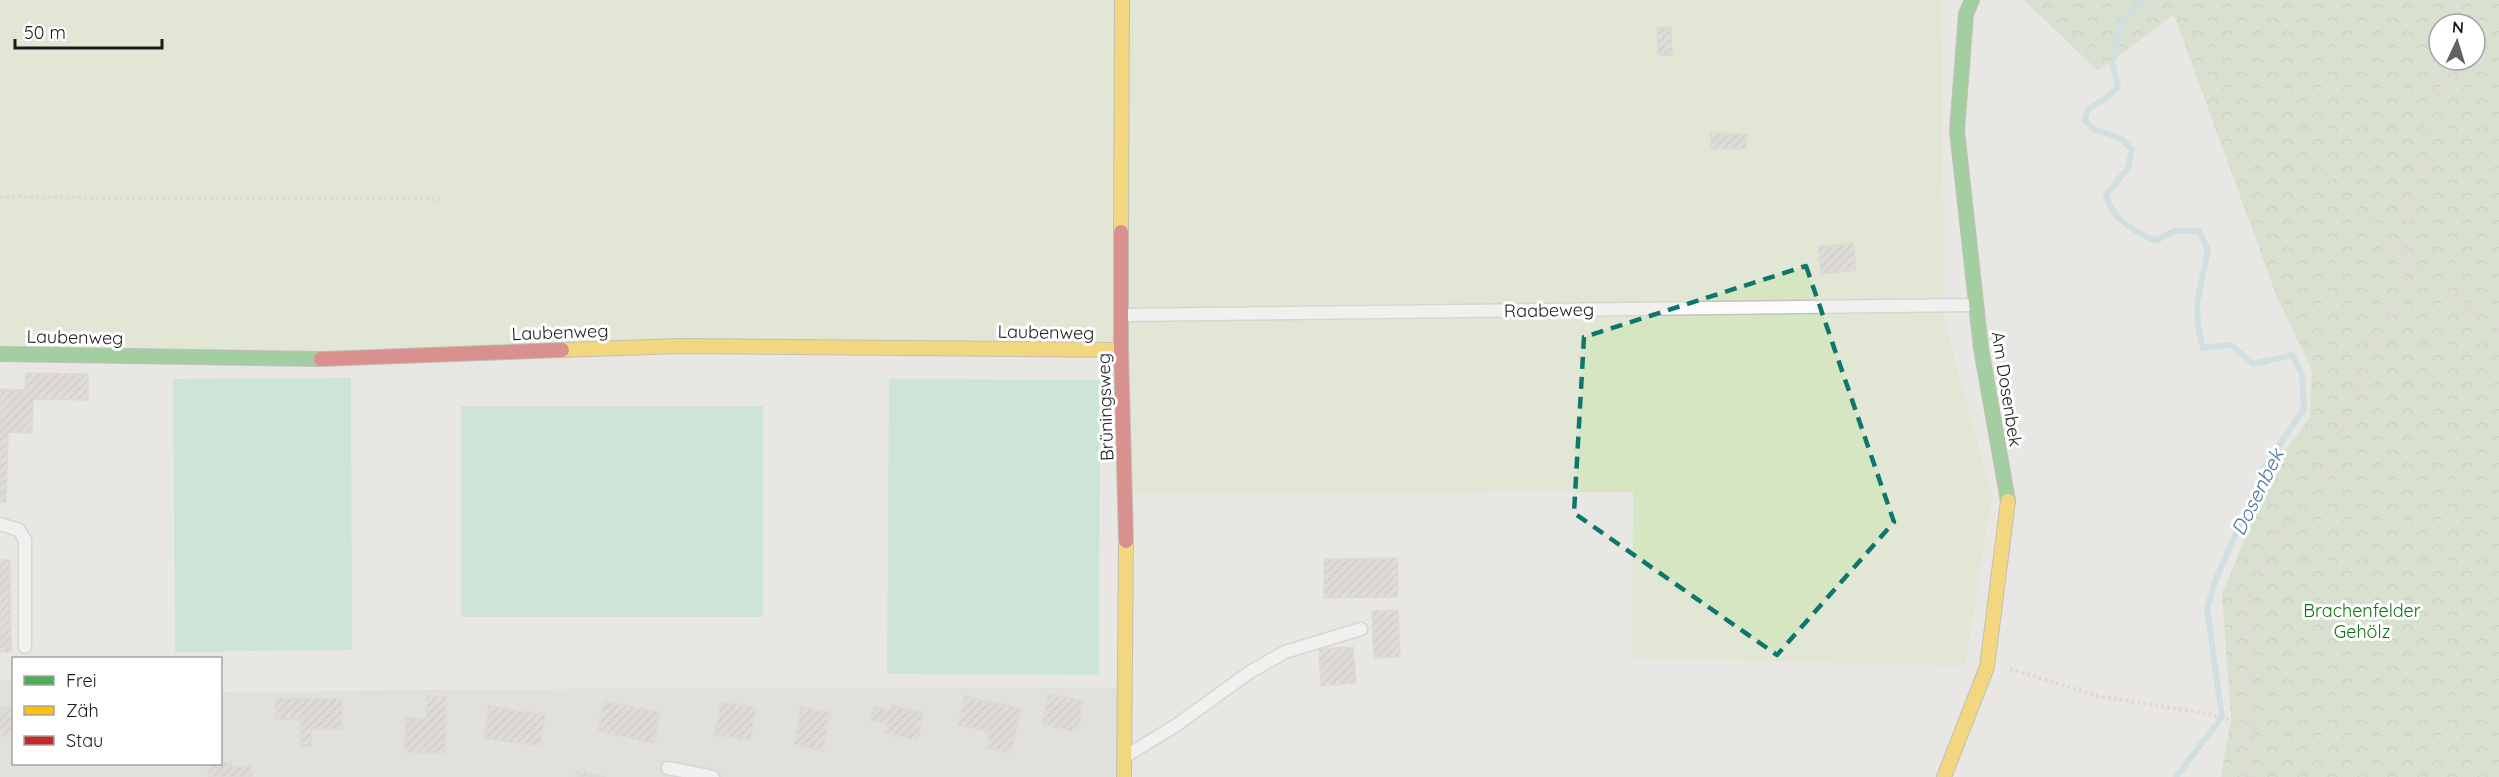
<svg xmlns="http://www.w3.org/2000/svg" width="2499" height="777" viewBox="0 0 2499 777" font-family="Quicksand,sans-serif">
  <style>
    .residential { fill: #d8d7d5 }
    .forest { fill: url(#forest-crowns); fill-rule: evenodd }
    .garden { fill: #d7e6c2 }
    .pitch { fill: #afe0c9 }
    .lines { fill: none; stroke-linecap: round; stroke-linejoin: round }
    .stream { stroke: #b7d6dc; stroke-width: 6 }
    .building { fill: url(#building-hatch); stroke: #ccc9c5; stroke-width: 1.5 }
    .lane-casing { stroke: #c2c1bf; stroke-width: 15 }
    .fast-casing { stroke: #91927c; stroke-width: 16 }
    .slow-casing { stroke: #91927c; stroke-width: 16 }
    .jam-casing { stroke: #91927c; stroke-width: 16 }
    .path { stroke: #d5c6c4; stroke-width: 4; stroke-dasharray: 3 3; stroke-linecap: butt }
    .lane { stroke: #fcfbfb; stroke-width: 12 }
    .fast { stroke: #4caf50; stroke-width: 14 }
    .slow { stroke: #ffc107; stroke-width: 14 }
    .jam { stroke: #c62828; stroke-width: 14 }
    .marked { fill: none; stroke: #0f766e; stroke-width: 4.5; stroke-dasharray: 12 8; stroke-linejoin: round }
    .labels { text-anchor: middle; dominant-baseline: central; stroke-width: 6; stroke-linejoin: round; paint-order: stroke }
    .street-label { font-size: 18px; fill: #1b1b1b; stroke: #fff }
    .park-label { font-size: 18px; fill: #0f7314; stroke: #fff }
    .water-label { font-size: 20px; font-style: italic; fill: #49779f; stroke: #fff }
  </style>
  <defs>
    <pattern id="forest-crowns" width="20" height="18" patternUnits="userSpaceOnUse" patternTransform="scale(1.5)"><rect width="20" height="18" fill="#c5d7b9"/><path d="M2 6a3 3 0 1 1 6 0M12 15a3 3 0 1 1 6 0" fill="none" stroke="#a9b89e"/></pattern>
    <pattern id="building-hatch" width="6" height="6" patternUnits="userSpaceOnUse" patternTransform="scale(1.5)"><rect width="6" height="6" fill="#d0cdca"/><path d="M-1 1l2-2M0 6l6-6M5 7l2-2" fill="none" stroke="#b2afad"/></pattern>
  </defs>
  <rect width="100%" height="100%" fill="#e9e7e3"/>
  <path class="residential" d="M0 680H13L14 764H220L221 692 657 688H1124V777H0Z"/>
  <path class="forest" d="M2024 0H2499V777H2221L2231 719 2222 594 2276 463 2310 417 2312 370 2278 300 2174 15 2098 71ZM2439 24H2475V60H2439Z"/>
  <path class="garden" d="M0 0H1941L1944 319 1992 496 1965 666 1632 658 1633 492 1126 494 1121 351 0 354Z"/>
  <path class="pitch" d="M351 378 352 650 175 652 173 379Z
    M889 379 1100 380 1099 675 887 674Z
    M461 406H763V617H461Z"/>
  <g class="lines">
    <path class="stream" d="M2146 0 2122 21 2112 62 2118 87 2106 98 2088 109 2085 120 2093 129 2120 138 2132 149 2128 168 2106 195C2112 220 2133 230 2155 241L2174 231H2199L2208 250 2197 303 2198 326 2203 348 2231 345 2253 364 2292 355 2302 374 2304 409 2268 461 2216 579 2207 608 2222 717 2176 777"/>
  </g>
  <path class="building" d="M1671 27 1672 55 1658 56 1657 28Z
    M1711 133 1747 134 1746 149H1711Z
    M1853 243 1856 270 1821 274 1818 247Z
    M26 373 88 374V400L33 399 32 433 8 432 6 502H0V389L25 390Z
    M1398 558V597L1324 598V559Z
    M0 560H10L11 652H0Z
    M1398 610 1400 657 1374 658 1372 611Z
    M1353 647 1356 683 1321 686 1319 649Z
    M1049 694 1083 701 1077 732 1042 724Z
    M427 696 446 697 445 753 405 752 406 718H427Z
    M965 696 1021 709 1011 753 986 748 990 732 958 725Z
    M276 699H342V729H311V746H301V719H275Z
    M604 701 660 713 654 743 598 731Z
    M721 702 756 708 750 741 715 735Z
    M892 705 923 713 917 740 885 733 887 724 871 720 874 707 891 711Z
    M489 706 545 715 540 746 484 738Z
    M801 707 830 712 823 751 794 745Z
    M0 708H14V735L0 736Z
    M231 762 232 768 250 765 252 777H209L207 766Z
    M577 771 606 777H576Z"/>
  <g class="lines">
    <defs>
      <path id="lane" d="M1123 315 1975 305
        M0 524 19 530 25 540V647
        M1126 756 1175 726 1250 672 1285 652 1361 629
        M668 768 713 777"/>
      <path id="fast" d="M1972 0 1966 14 1957 131 1981 348 2008 501
        M0 354 321 359"/>
      <path id="slow" d="M1121 232 1122 0
        M562 350 681 346 1121 350
        M1124 777 1126 541
        M1944 777 1987 667 2008 501"/>
      <path id="jam" d="M1121 232V350L1126 541
        M321 359 562 350"/>
    </defs>
    <use href="#lane" class="lane-casing"/>
    <use href="#fast" class="fast-casing"/>
    <use href="#slow" class="slow-casing"/>
    <use href="#jam" class="jam-casing"/>
    <path class="path" d="M2474 24 2486 0
      M2456 60 2428 117 2402 255 2499 331
      M0 197 443 199
      M2010 669 2098 696 2209 714 2231 721 2254 724
      M2250 777 2254 724 2250 595 2269 544 2323 483 2375 336 2404 293 2402 255 2306 154"/>
    <use href="#lane" class="lane"/>
    <use href="#fast" class="fast"/>
    <use href="#slow" class="slow"/>
    <use href="#jam" class="jam"/>
  </g>
  <path d="M0 0H2499V777H0ZM1806 266 1894 522 1777 655 1574 513 1584 337Z" fill="#e9e7e3" fill-opacity=".55" fill-rule="evenodd"/>
  <path class="marked" d="M1806 266 1894 522 1777 655 1574 513 1584 337Z"/>
  <g class="labels">
    <g class="street-label">
      <text transform="translate(1549 310) rotate(-1)">Raabeweg</text>
      <text transform="translate(560 332) rotate(-2)">Laubenweg</text>
      <text transform="translate(1046 332) rotate(1)">Laubenweg</text>
      <text transform="translate(75 337) rotate(1)">Laubenweg</text>
      <text transform="translate(2007 389) rotate(81)">Am Dosenbek</text>
      <text transform="translate(1105 407) rotate(-92)">Brüningsweg</text>
    </g>
    <g class="park-label">
      <text x="2362" y="610">Brachenfelder<tspan x="2362" dy="21">Gehölz</tspan></text>
    </g>
    <g class="water-label">
      <text transform="translate(2257 492) rotate(-64)">Dosenbek</text>
    </g>
  </g>
  <rect x="12" y="657" width="210" height="108" fill="#ffffff" stroke="#a4a4a4" stroke-width="1.5"/>
  <rect x="24" y="676" width="30" height="9" fill="#4caf50" stroke="#a4a4a4" stroke-width="1.5"/>
  <text x="66" y="687" font-size="18" fill="#1b1b1b">Frei</text>
  <rect x="24" y="706" width="30" height="9" fill="#ffc107" stroke="#a4a4a4" stroke-width="1.5"/>
  <text x="66" y="717" font-size="18" fill="#1b1b1b">Zäh</text>
  <rect x="24" y="736" width="30" height="9" fill="#c62828" stroke="#a4a4a4" stroke-width="1.5"/>
  <text x="66" y="747" font-size="18" fill="#1b1b1b">Stau</text>
  <g transform="translate(2457 42) rotate(4)"><circle r="28" fill="#ffffff" stroke="#a4a4a4" stroke-width="1.5"/>
  <path d="M0-4.5L10 22L0 15L-10 22Z" fill="#636261"/>
  <text y="-9" font-size="16" font-weight="bold" text-anchor="middle" fill="#1b1b1b">N</text>
  </g>
  <path d="M15 39v9h147v-9" fill="none" stroke="#1b1b1b" stroke-width="3"/>
  <text x="24" y="39" font-size="18" fill="#1b1b1b" stroke="#ffffff" stroke-width="4.5" paint-order="stroke">50 m</text>
</svg>
